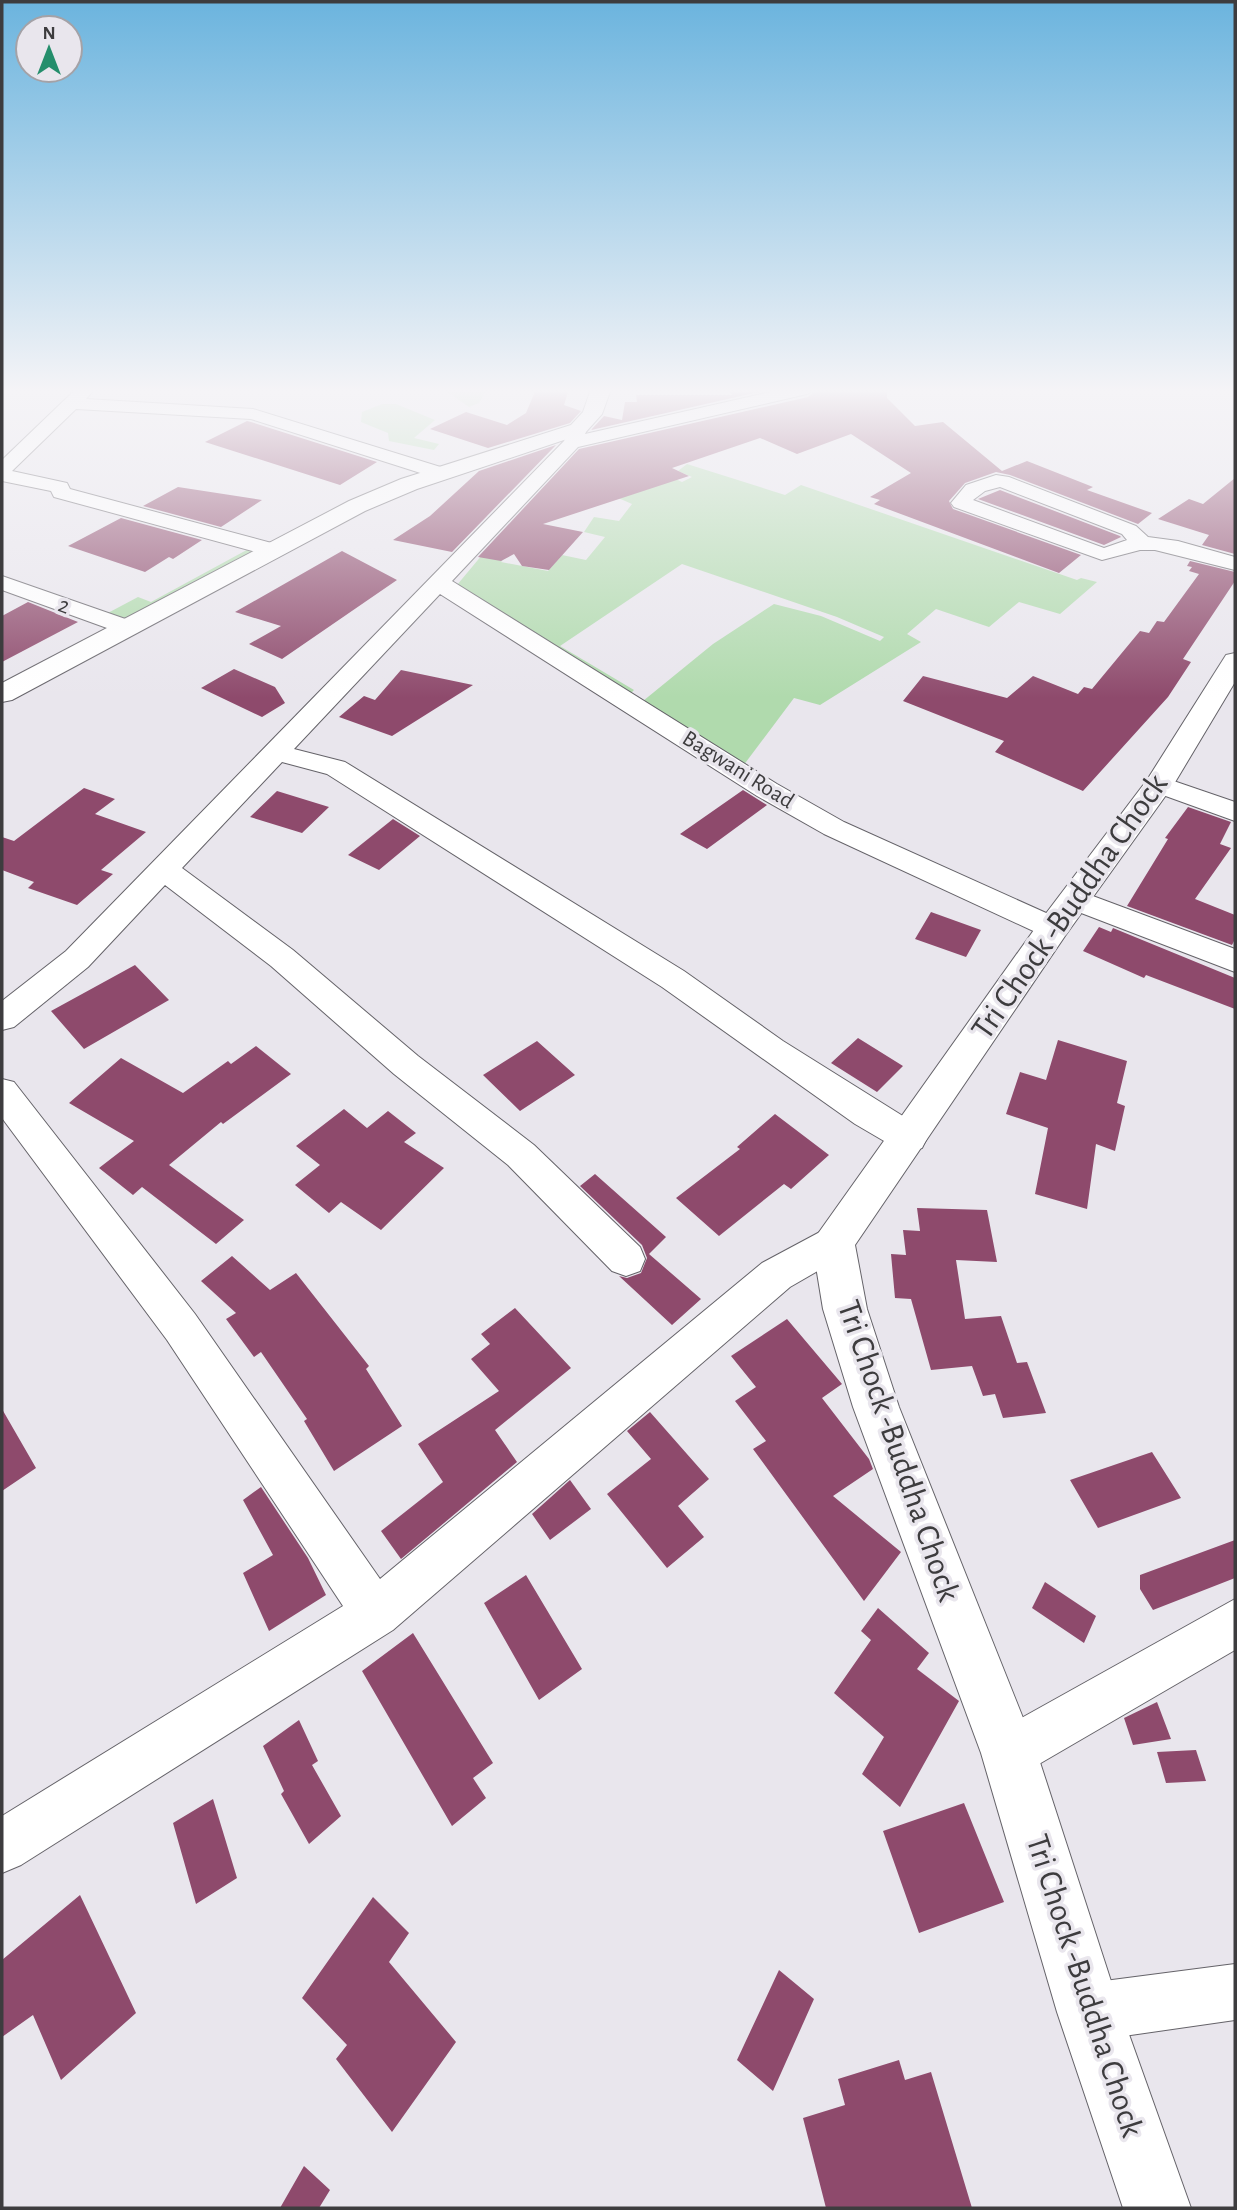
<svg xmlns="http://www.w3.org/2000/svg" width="1237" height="2210" viewBox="0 0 1237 2210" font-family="'Alegreya Sans',sans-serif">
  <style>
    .green { fill: #b0daad }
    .building { fill: #8e4a6c }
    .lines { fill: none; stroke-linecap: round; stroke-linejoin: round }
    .minor-casing { stroke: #656369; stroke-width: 2 }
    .tertiary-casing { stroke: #656369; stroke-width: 2 }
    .secondary-casing { stroke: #656369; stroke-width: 2 }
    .minor { fill: #fff; fill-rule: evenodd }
    .tertiary { fill: #fff; fill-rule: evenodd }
    .secondary { fill: #fff; fill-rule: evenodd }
    .labels { text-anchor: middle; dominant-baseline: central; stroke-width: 7; stroke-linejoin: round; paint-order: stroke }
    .far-street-label { font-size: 23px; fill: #3d3c3e; stroke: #e9e6ed }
    .near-street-label { font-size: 33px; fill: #3d3c3e; stroke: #e9e6ed }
  </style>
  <rect width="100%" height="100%" fill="#e9e6ed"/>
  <path class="green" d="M443 389H487L479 403 469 407Z
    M382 404H396L435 420 414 438 439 444 434 450 389 441 388 433 361 422 362 412Z
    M687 464 785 495 801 485 1077 580 1081 578 1097 582 1060 614 1019 602 989 627 936 609 907 634 921 642 820 705 794 698 743 766 643 701 713 644 774 604 821 616 880 641 884 637 837 617 682 564 560 646 634 690 628 696 457 585 487 549 509 553 501 562 548 571 562 555 586 560 605 537 584 532 594 517 619 521 632 504 600 490 667 475 682 482 692 477 678 471Z
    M254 546V552L127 618 104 616 2 580V577L106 614 138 597 151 602Z"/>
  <path class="building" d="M536 389H569L564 405 581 411 570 423 488 448 430 429 466 412 507 425 526 413Z
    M725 389H772L591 430 604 416 622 420 625 402H637L636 395H733Z
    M818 389H887V398L915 426 943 422 1002 471 1027 461 1093 487 1087 490 1152 513 1138 524 1010 475 996 472 965 483 949 501 953 509 1081 555 1059 573 874 504 880 500 870 497 911 473 851 434 797 454 760 438 672 468 689 476 543 524 583 532 549 570 522 566 514 554 501 561 478 557 579 449 808 397Z
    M247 421 251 422 377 462 340 485 205 442Z
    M556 445 452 552 393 540 430 516 479 471Z
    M1235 478V554L1202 545 1209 535 1158 519 1189 499 1203 504Z
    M178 487 262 500 221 527 143 506Z
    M1000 490 1120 536 1121 537 1104 545 978 499Z
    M121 518 202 540 173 559 169 557 145 572 68 546Z
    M342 551 397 580 282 659 249 644 281 626 235 612Z
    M1190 561 1235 572V581L1183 659 1191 662 1168 697 1083 791 995 752 1004 741 903 701 923 676 1007 698 1033 676 1078 694 1084 687 1092 689 1140 631 1149 633 1157 621 1164 622 1199 574 1189 571 1192 567 1187 566Z
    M28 602 78 622 2 662V616Z
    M234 669 275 687 285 703 262 717 201 688Z
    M401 670 473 685 392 736 339 717 364 696 375 700Z
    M84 788 115 799 95 814 146 832 101 870 113 874 77 905 28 888 34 882 2 870V837L14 841Z
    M743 790 767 805 707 849 680 834Z
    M277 791 329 807 302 833 250 817Z
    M1188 807 1231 822 1220 844 1231 848 1195 899 1235 915V939L1232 945 1127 906 1168 839 1165 838Z
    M393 819 420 836 379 870 348 855Z
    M931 912 981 930 966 957 915 939Z
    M1099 927 1111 932 1113 928 1235 978V1009L1146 975 1144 978 1083 951Z
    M135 965 169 1000 84 1049 51 1011Z
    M858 1038 903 1066 877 1092 831 1063Z
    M1058 1040 1127 1061 1117 1103 1125 1106 1115 1151 1096 1144 1087 1209 1035 1194 1048 1128 1006 1114 1020 1072 1046 1080Z
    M537 1041 575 1075 520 1111 483 1075Z
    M256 1046 291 1074 223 1124 221 1122 169 1165 244 1220 216 1244 142 1187 133 1195 99 1168 134 1141 69 1103 121 1058 183 1093 228 1061 231 1064Z
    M344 1109 367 1128 388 1111 416 1133 404 1142 444 1168 381 1230 341 1202 329 1213 295 1185 320 1165 296 1146Z
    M775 1114 829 1155 791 1189 784 1184 719 1236 676 1198 740 1149 737 1147Z
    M595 1174 666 1237 649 1254 701 1299 672 1325 619 1276 627 1278 641 1273 647 1258 642 1245 580 1186Z
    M917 1208 987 1210 997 1262 956 1260 965 1319 1001 1316 1017 1363 1027 1362 1046 1413 1003 1418 995 1394 983 1396 972 1366 931 1370 911 1299 895 1298 891 1254 906 1255 903 1230 920 1231Z
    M232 1256 270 1290 296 1273 369 1366 366 1369 402 1426 334 1471 304 1421 307 1419 261 1352 254 1357 226 1319 236 1313 201 1281Z
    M515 1308 571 1368 495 1430 517 1462 401 1559 381 1531 443 1482 418 1444 499 1391 471 1359 490 1344 481 1334Z
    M787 1319 842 1384 822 1398 869 1459 873 1469 833 1496 901 1552 864 1601 753 1449 766 1441 735 1401 756 1387 731 1356Z
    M2 1409 36 1468 2 1491Z
    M650 1412 709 1479 678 1506 704 1537 667 1568 607 1494 651 1459 627 1431Z
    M1152 1452 1181 1498 1098 1528 1070 1480Z
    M570 1480 591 1509 550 1540 532 1514Z
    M261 1487 308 1558 326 1595 269 1631 243 1573 273 1555 243 1500Z
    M1235 1540V1578L1153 1610 1140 1589V1575Z
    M526 1575 582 1669 539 1700 484 1603Z
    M1045 1582 1096 1616 1084 1643 1032 1608Z
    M878 1608 929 1653 917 1669 959 1701 900 1807 862 1774 884 1737 834 1693 871 1640 861 1631Z
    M413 1633 493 1763 473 1778 486 1798 452 1826 362 1671Z
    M1157 1702 1171 1739 1133 1745 1124 1718Z
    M299 1720 318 1761 312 1765 341 1816 309 1844 281 1794 284 1791 263 1746Z
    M1196 1750 1206 1781 1166 1783 1157 1752Z
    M213 1799 237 1878 196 1904 173 1823Z
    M964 1803 1004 1902 919 1933 883 1831Z
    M80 1895 136 2013 61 2080 33 2015 2 2037V1960Z
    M373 1897 409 1933 389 1962 456 2042 392 2132 336 2059 347 2045 302 1998Z
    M779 1970 814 1999 773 2091 737 2060Z
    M899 2060 905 2080 931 2072 972 2208H826L803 2118 845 2105 838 2079Z
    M304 2166 330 2190 319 2208H280Z"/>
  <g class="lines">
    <defs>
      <path id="minor" d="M76 389H95L86 399 253 409 447 469 450 473 447 477H433L251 419 76 409 12 471 67 483 70 489 279 545 282 550 279 555 271 556 54 497 51 491 2 481V460Z
        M784 389H816L807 394 578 447 452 581 777 784 844 822 1064 921 1068 928 1064 935 1053 939 1042 935 824 834 757 796 440 594 294 749 345 762 684 971 783 1041 922 1128 927 1138 922 1148 909 1152 896 1148 855 1124 662 987 327 774 282 762 182 868 293 950 418 1056 534 1145 640 1247 645 1259 640 1271 626 1276 612 1271 508 1165 394 1074 271 966 165 885 88 967 14 1027 2 1030V1001L66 951 564 441 572 425H584L587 429 585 434Z
        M996 475 1009 477 1136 526 1148 537 1178 541 1235 557V570L1155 550H1140L1102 560 954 507 951 503 966 485ZM1000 487 1122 534 1127 540 1104 548 973 500 985 491Z
        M2 576 134 622 138 627 134 632H118L2 590Z
        M1159 776 1235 802V821L1149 790 1145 784 1149 778Z
        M1074 889 1235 949V972L1063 906 1059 899 1063 892Z
        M2 1079 14 1082 195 1314 380 1579 762 1263 833 1225 847 1230 852 1242 847 1254 790 1287 393 1630 21 1865 2 1873V1816L343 1606 167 1340 2 1118Z
        M1235 1599V1650L1027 1771 1009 1778 991 1771 984 1753 991 1735Z
        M1235 1964V2020L1089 2041 1069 2032 1060 2012 1069 1992 1089 1983Z"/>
      <path id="tertiary" d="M1235 653V682L1174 784 1065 936 855 1245 867 1309 899 1407 1037 1753 1121 2012 1191 2208H1123L1057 2012 981 1753 853 1407 823 1309 812 1242 1041 920 1147 780 1226 655Z"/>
      <path id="secondary" d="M591 389H611L602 414 585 433 417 489 365 511 12 700 2 702V683L349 501 401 479 571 425 583 412Z"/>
    </defs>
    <use href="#minor" class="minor-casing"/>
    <use href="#tertiary" class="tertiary-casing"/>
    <use href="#secondary" class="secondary-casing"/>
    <use href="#minor" class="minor"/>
    <use href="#tertiary" class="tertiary"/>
    <use href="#secondary" class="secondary"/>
  </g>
  <linearGradient id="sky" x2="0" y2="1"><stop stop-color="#6bb4de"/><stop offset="0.56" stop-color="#f5f4f7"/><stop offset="1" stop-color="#f5f4f7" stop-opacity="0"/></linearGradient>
  <rect width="1237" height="698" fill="url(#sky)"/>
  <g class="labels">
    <g class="far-street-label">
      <text transform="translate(64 606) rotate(21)">2</text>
      <text transform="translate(738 770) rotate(32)">Bagwani Road</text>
    </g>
    <g class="near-street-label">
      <text transform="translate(1070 907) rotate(-55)">Tri Chock -Buddha Chock</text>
      <text transform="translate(898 1451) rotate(71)">Tri Chock -Buddha Chock</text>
      <text transform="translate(1084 1986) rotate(72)">Tri Chock -Buddha Chock</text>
    </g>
  </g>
  <rect width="1237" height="2210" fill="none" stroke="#3d3c3e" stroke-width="7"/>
  <g transform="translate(49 49)"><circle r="33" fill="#e9e6ed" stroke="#a4a2a7" stroke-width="2"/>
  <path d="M0-5L12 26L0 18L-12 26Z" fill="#258e6c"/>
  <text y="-10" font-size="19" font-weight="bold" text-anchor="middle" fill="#3d3c3e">N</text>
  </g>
</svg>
